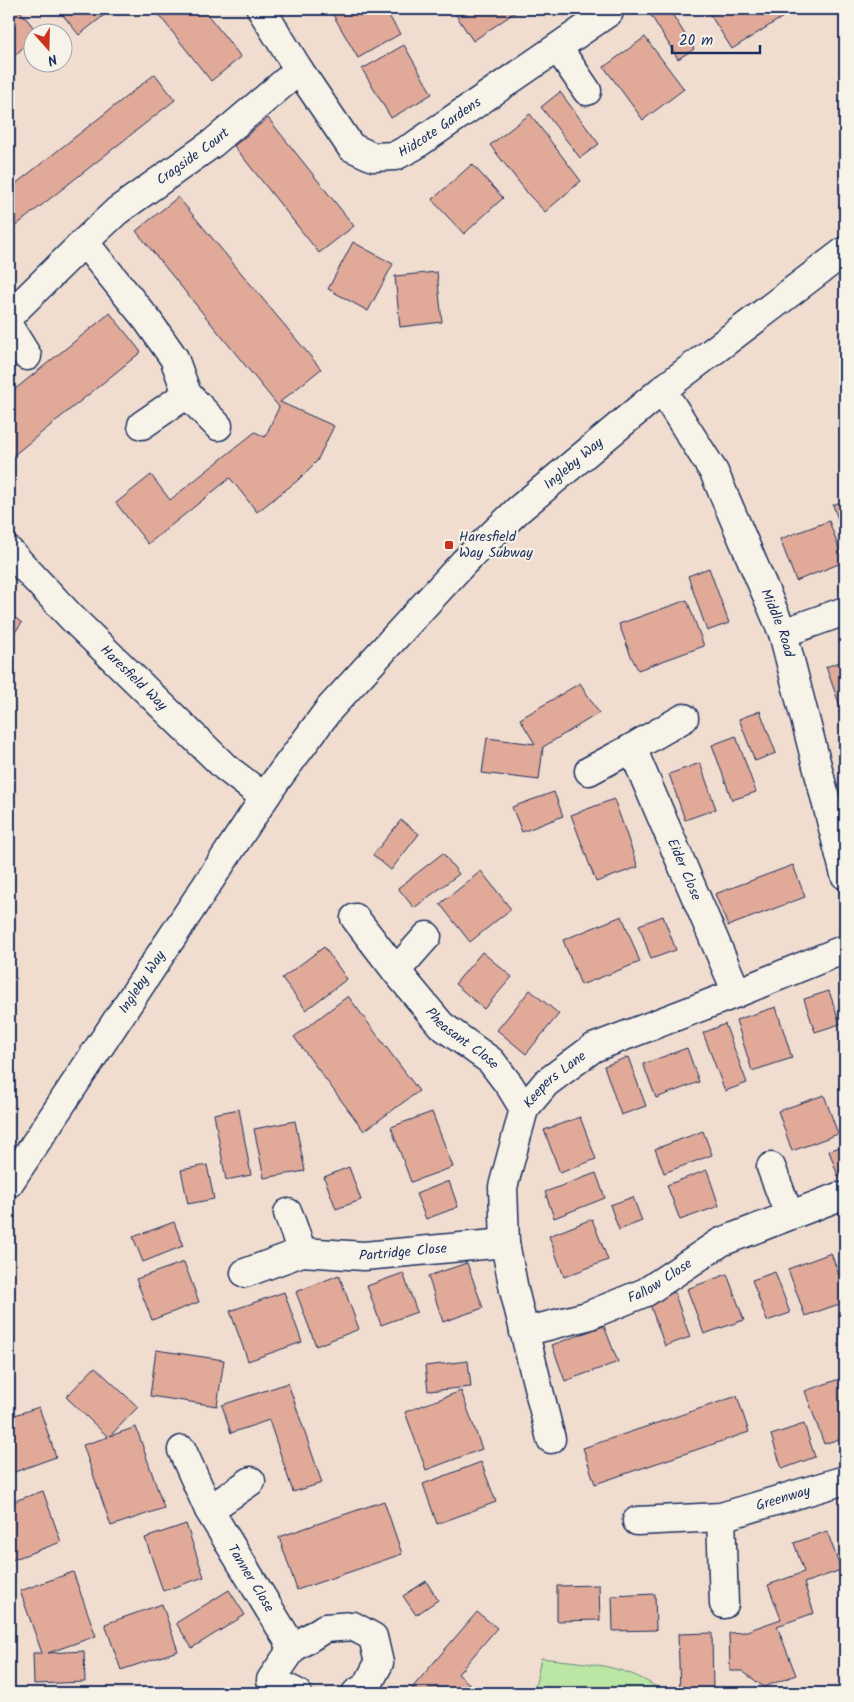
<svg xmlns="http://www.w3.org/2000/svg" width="854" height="1702" viewBox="0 0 854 1702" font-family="Kalam,sans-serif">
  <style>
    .green { fill: #bce6a3; stroke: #6c8a80 }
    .building { fill: #e0a998; stroke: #1b2f5e }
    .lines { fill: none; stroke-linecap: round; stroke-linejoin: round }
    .minor-casing { stroke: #1b2f5e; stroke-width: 31 }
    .minor { stroke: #f7f3e8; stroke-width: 28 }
    .poi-dot { fill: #c8321e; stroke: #f7f3e8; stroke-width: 2 }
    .labels { text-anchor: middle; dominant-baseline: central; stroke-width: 4; stroke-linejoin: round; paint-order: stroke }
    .street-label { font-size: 14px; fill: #1b2f5e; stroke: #f7f3e8 }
    .poi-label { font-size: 14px; fill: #1b2f5e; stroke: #f7f3e8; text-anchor: start }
  </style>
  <rect width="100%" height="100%" fill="#f0ddd0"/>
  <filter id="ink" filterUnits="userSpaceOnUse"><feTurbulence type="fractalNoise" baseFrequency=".02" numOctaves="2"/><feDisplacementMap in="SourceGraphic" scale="10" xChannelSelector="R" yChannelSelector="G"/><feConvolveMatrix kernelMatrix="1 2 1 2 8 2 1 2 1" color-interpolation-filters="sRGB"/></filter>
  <g filter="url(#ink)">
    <path class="green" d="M541 1658C583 1663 630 1664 664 1693H534Z"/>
    <path class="building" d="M9 9H17L21 12 37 32H32V38L9 62Z
      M58 9H112L79 35Z
      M167 9H203L241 57 211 81 159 15Z
      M339 9H385L400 34 358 58 332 13Z
      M452 9H520L473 41Z
      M647 9H669L694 49 678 59Z
      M708 9H794V10L732 49 707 10Z
      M645 37 684 89 643 120 604 67Z
      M404 45 432 94 391 118 362 69Z
      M155 74 175 100 9 231V189Z
      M560 92 599 144 580 158 541 107Z
      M530 114 581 181 545 212 529 195 490 145Z
      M268 118 354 226 319 253 234 146Z
      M472 164 503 198 464 234 432 200Z
      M178 197 321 369 280 402 334 426 317 461 297 481 257 512 230 478 148 544 116 503 151 475 170 500 255 432 265 437 279 407 136 231Z
      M353 242 393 264 368 311 328 289Z
      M437 272 442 322 400 327 395 276Z
      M110 313 141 352 9 459V394Z
      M845 500V539L833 505Z
      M829 521 844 562 796 581 780 539Z
      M709 568 729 623 707 631 688 576Z
      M687 600 704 646 638 670 630 654 619 624Z
      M9 613 22 623 9 640Z
      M845 660V704L840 706 826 667Z
      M580 683 599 713 543 747 539 780 482 773 487 738 535 744 520 719Z
      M760 711 776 753 755 761 739 719Z
      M736 736 756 792 732 800 712 745Z
      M700 763 716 809 685 820 669 774Z
      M554 792 563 816 522 832 512 807Z
      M614 799 638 867 596 882 571 815Z
      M401 820 419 834 391 870 373 855Z
      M443 853 459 874 414 908 398 888Z
      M793 865 805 897 728 926 715 894Z
      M481 871 511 909 470 942 440 904Z
      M622 916 640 962 581 985 563 940Z
      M663 916 676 950 651 959 639 925Z
      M324 947 347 979 306 1010 282 978Z
      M482 952 512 977 484 1009 455 984Z
      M530 990 559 1014 526 1054 497 1030Z
      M829 991 840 1024 815 1032 804 999Z
      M348 996 419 1091 364 1131 294 1037Z
      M776 1007 792 1058 752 1071 736 1020Z
      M725 1024 747 1083 725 1091 703 1033Z
      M687 1048 699 1082 656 1098 643 1064Z
      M628 1057 646 1106 621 1115 604 1066Z
      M824 1095 838 1134 792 1151 778 1111Z
      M239 1109 251 1175 226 1180 214 1114Z
      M432 1112 453 1167 411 1182 391 1127Z
      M580 1117 596 1159 560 1173 544 1130Z
      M295 1121 305 1171 264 1178 254 1129Z
      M703 1131 712 1155 664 1173 655 1149Z
      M845 1145V1174L838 1176 829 1151Z
      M207 1165 214 1199 188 1204 181 1170Z
      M349 1167 361 1200 336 1209 324 1177Z
      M707 1170 719 1206 680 1220 667 1185Z
      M596 1173 605 1198 554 1218 545 1192Z
      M449 1181 458 1207 426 1219 416 1194Z
      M633 1197 642 1221 619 1230 610 1205Z
      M592 1219 608 1260 564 1277 549 1236Z
      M174 1222 183 1246 143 1262 133 1237Z
      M831 1253 845 1292V1302L805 1316 788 1269Z
      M184 1262 199 1302 152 1320 136 1279Z
      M467 1263 483 1308 443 1322 428 1276Z
      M775 1272 790 1313 767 1321 752 1280Z
      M403 1273 417 1312 381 1325 367 1286Z
      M727 1274 744 1320 704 1334 687 1289Z
      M339 1275 359 1329 316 1346 296 1292Z
      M284 1292 302 1342 248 1361 230 1311Z
      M674 1292 690 1337 665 1346 649 1302Z
      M604 1326 618 1362 565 1381 552 1345Z
      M156 1350 224 1360 217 1406 150 1396Z
      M468 1361 471 1387 428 1391 425 1366Z
      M95 1367 138 1407 110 1436 136 1427 164 1508 111 1526 83 1445 108 1437 66 1397Z
      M845 1377V1437L824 1444 805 1391Z
      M288 1383 322 1483 293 1492 269 1420 231 1433 222 1405Z
      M461 1391 482 1449 426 1470 405 1412Z
      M737 1396 749 1432 595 1484 583 1448Z
      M39 1407 56 1457 9 1474V1417Z
      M804 1424 815 1457 782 1469 771 1435Z
      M481 1462 496 1502 437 1524 423 1484Z
      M43 1491 61 1542 9 1561V1503Z
      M384 1501 402 1554 297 1590 279 1537Z
      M186 1524 204 1577 163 1591 145 1538Z
      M827 1531 841 1570 804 1583 814 1613 777 1626 796 1675 764 1687 742 1671H730L729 1633 744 1632 781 1619 768 1585 804 1572 794 1543Z
      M73 1572 96 1636 48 1653 84 1651 85 1682 34 1684 33 1653H42L20 1591Z
      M426 1581 438 1600 416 1615 403 1596Z
      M599 1585 600 1620 557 1621V1586Z
      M229 1590 245 1615 192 1648 176 1623Z
      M655 1594 656 1630 613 1631 612 1596Z
      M162 1604 178 1651 121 1670 105 1624Z
      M477 1612 497 1628 458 1674 480 1693H419L412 1688Z
      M712 1633 713 1691 680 1692 678 1634Z"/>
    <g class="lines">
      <defs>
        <g id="minor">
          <path id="s1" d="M261 9 299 70 351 147 373 157 395 156 414 146 609 12"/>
          <path d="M558 48 587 91"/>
          <path d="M84 242 148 321 174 358 187 394 218 426"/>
          <path id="s2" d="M9 316 84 242 117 211 213 143 299 70"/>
          <path d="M9 327 27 356"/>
          <path id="s3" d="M662 390 714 472 783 633 845 875"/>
          <path d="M142 425 187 394"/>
          <path id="s4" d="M9 551 72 618 225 767 264 797"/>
          <path d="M783 633 845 611"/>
          <path d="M632 748 684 718"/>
          <path id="s5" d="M589 771 632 748 737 993"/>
          <path id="s6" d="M355 918 396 971 441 1025 491 1061 510 1086 524 1109"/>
          <path d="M396 971 427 936"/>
          <path d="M771 1167 789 1215"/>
          <path id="s7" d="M9 1183 275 782 330 708 464 562 518 510 662 390 845 251"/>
          <path d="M288 1213 302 1252"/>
          <path id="s8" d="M245 1273 302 1252 364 1256 505 1243"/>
          <path id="s9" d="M524 1332 587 1316 646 1292 721 1242 838 1197"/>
          <path id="s10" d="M551 1439 514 1290 505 1243 503 1187 524 1109 546 1083 593 1048 737 993 845 949"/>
          <path id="s11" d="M182 1450 209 1510 293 1648"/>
          <path d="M209 1510 251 1481"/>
          <path d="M721 1517 724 1604"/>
          <path id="s12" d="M637 1521 721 1517 845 1480"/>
          <path d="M297 1693 271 1680 293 1648 325 1628 353 1626 373 1637 379 1663 367 1686 356 1693"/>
        </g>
      </defs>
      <use href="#minor" class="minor-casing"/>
      <use href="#minor" class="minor"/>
    </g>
  </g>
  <rect class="poi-dot" x="444" y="540" width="10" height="10" rx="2.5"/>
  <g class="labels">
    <g class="street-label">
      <text stroke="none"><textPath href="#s1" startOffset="264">Hidcote Gardens</textPath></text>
      <text stroke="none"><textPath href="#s2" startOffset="244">Cragside Court</textPath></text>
      <text stroke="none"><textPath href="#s7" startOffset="919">Ingleby Way</textPath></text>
      <text stroke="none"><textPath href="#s3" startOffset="261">Middle Road</textPath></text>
      <text stroke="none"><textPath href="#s4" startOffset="178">Haresfield Way</textPath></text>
      <text stroke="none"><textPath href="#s5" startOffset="181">Eider Close</textPath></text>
      <text stroke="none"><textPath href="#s7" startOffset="241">Ingleby Way</textPath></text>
      <text stroke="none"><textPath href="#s6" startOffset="162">Pheasant Close</textPath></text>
      <text stroke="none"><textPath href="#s10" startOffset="381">Keepers Lane</textPath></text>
      <text stroke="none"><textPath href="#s8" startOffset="162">Partridge Close</textPath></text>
      <text stroke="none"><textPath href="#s9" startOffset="146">Fallow Close</textPath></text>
      <text stroke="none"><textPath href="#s12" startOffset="149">Greenway</textPath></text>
      <text stroke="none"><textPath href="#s11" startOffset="146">Tanner Close</textPath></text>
    </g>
    <g class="poi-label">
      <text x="459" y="537">Haresfield<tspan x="459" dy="16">Way Subway</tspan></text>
    </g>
  </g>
  <rect width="854" height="1702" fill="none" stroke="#f7f3e8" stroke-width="30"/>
  <rect x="15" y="15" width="824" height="1672" fill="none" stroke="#1b2f5e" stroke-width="2" filter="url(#ink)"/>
  <g transform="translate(48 48) rotate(160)"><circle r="24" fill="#f7f3e8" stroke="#9fa5b1"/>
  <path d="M0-4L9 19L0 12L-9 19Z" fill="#c8321e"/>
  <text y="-8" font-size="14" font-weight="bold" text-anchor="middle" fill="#1b2f5e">N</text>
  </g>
  <path d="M672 45v8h88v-8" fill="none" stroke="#1b2f5e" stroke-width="2.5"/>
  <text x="679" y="45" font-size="15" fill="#1b2f5e" stroke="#f7f3e8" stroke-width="4" paint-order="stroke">20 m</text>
</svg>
